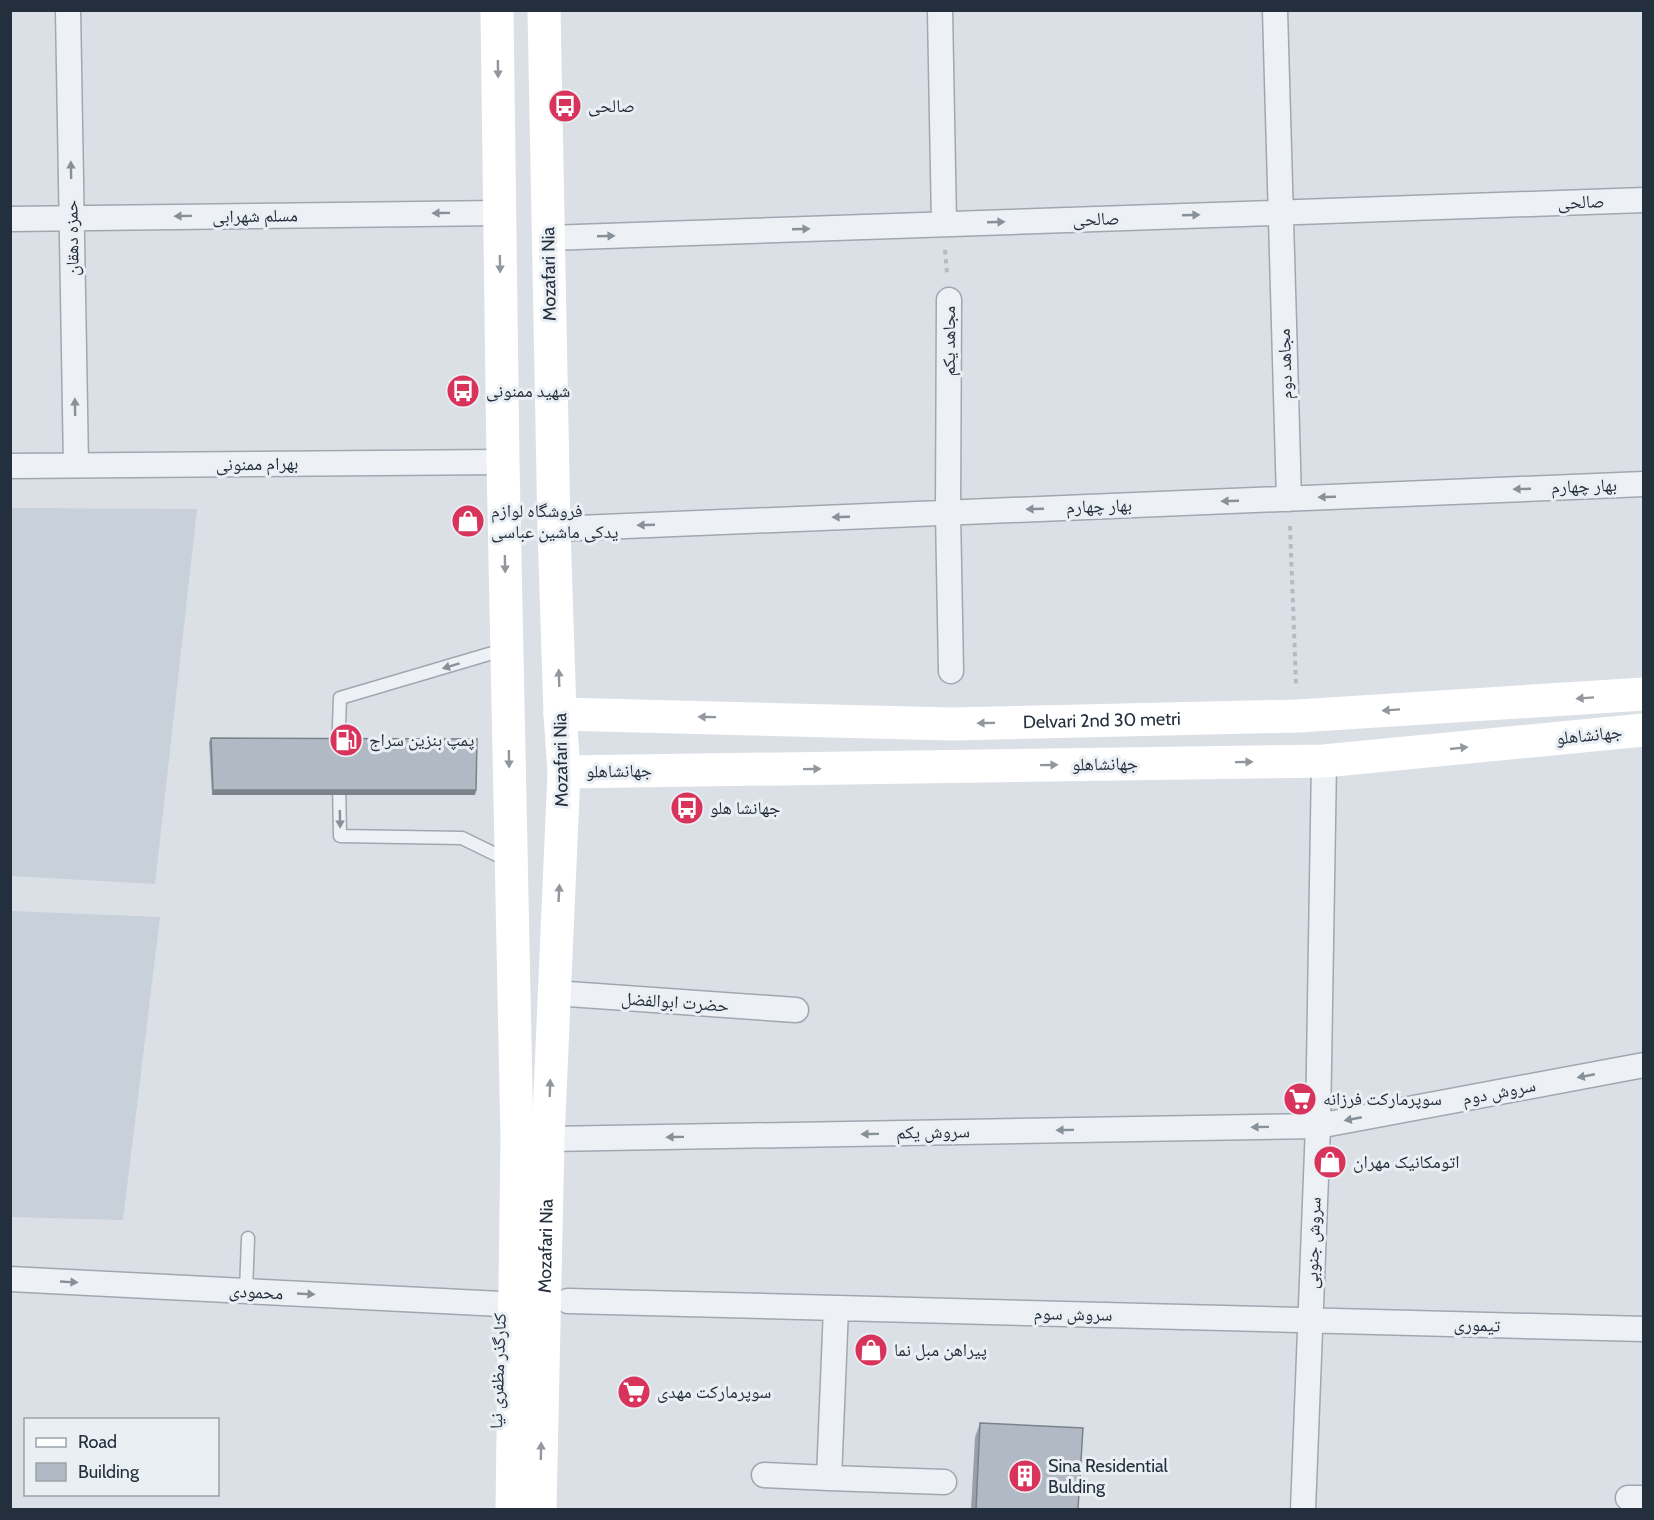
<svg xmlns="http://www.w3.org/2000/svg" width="1654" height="1520" viewBox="0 0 1654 1520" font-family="Cabin,'Noto Naskh Arabic',sans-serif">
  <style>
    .built { fill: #c8d0d9 }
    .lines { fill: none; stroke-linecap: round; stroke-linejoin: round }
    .lane-casing { stroke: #a0a7b1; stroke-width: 15 }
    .street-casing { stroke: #a0a7b1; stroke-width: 27 }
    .path { stroke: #b5bbc1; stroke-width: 4; stroke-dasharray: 4.5 4.5; stroke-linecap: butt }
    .lane { stroke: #edf1f5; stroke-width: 12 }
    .street { stroke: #edf1f5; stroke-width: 24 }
    .secondary { stroke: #fff; stroke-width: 33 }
    .wall { fill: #98a0a9 }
    .shaded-wall { fill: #7c8289 }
    .building { fill: #b1bac4; stroke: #7c8289; stroke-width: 1.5 }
    .oneway { fill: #92979e }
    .oneway2 { fill: #889099 }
    .labels { text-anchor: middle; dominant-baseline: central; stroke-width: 6; stroke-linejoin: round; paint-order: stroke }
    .poi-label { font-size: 18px; fill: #242f3d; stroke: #eaeff4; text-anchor: start }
    .street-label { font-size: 18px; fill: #242f3d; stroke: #eaeff4 }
  </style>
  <rect width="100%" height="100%" fill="#dbe0e7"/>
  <path class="built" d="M10 508 197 509 155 884 11 876Z
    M11 911 160 917 123 1220 11 1217Z"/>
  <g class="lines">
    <defs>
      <path id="lane" d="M338 753 340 698 506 649
        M339 780 340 836 462 838 507 860
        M246 1291 248 1238"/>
      <path id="street" d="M68 10 76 465
        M940 10 944 224
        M1275 10 1289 499
        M10 219 500 213
        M548 238 1644 200
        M949 300 948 513 951 671
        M10 466 503 462
        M554 529 1644 484
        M554 993 796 1010
        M548 1139 1318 1126 1644 1065
        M10 1279 501 1304
        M568 1301 1644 1329
        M836 1308 829 1478 944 1482
        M764 1475 829 1478
        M1628 1498H1644
        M1303 1510 1318 1126 1324 761"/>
    </defs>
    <use href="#lane" class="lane-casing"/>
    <use href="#street" class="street-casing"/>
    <path class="path" d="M945 250 947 273
      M1290 526 1296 684"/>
    <use href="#lane" class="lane"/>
    <use href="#street" class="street"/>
    <g class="secondary">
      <path d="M497 10 503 462 517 1139 512 1510"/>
      <path id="s1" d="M560 714 952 724 1298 716 1644 694"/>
      <path d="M564 772 1324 761 1644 730"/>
      <path id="s2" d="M540 1510 548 1139 564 772 560 714 554 529 544 10"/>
    </g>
  </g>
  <path class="wall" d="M211 738 476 790 475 795H212L209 742Z
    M980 1423 1078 1509H971L975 1437Z"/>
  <path class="shaded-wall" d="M213 790H476L475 795H212Z"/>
  <path class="building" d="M211 738 477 739 476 790H213Z
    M980 1423 1083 1428 1078 1509H976Z"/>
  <defs><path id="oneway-solid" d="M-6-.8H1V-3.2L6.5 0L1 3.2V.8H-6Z" transform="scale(1.5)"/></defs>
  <g class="oneway">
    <use href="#oneway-solid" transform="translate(498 69) rotate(89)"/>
    <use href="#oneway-solid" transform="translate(500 264) rotate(89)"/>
    <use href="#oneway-solid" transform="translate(505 564) rotate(89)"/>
    <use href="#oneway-solid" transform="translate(559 678) rotate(-92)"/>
    <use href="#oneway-solid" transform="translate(1585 698) rotate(176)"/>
    <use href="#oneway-solid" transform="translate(1391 710) rotate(176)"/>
    <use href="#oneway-solid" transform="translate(707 717) rotate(-179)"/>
    <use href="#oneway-solid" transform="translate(986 723) rotate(179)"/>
    <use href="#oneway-solid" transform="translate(1459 748) rotate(-6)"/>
    <use href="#oneway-solid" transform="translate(509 759) rotate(89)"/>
    <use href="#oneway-solid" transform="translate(1244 762) rotate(-1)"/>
    <use href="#oneway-solid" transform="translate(1049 765) rotate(-1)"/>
    <use href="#oneway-solid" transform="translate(812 769) rotate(-1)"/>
    <use href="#oneway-solid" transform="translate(559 893) rotate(-87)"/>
    <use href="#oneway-solid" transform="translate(550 1088) rotate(-88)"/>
    <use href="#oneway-solid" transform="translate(541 1451) rotate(-89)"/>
  </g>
  <g class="oneway2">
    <use href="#oneway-solid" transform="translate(71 170) rotate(-91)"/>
    <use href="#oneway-solid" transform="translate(441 213) rotate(179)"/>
    <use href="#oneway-solid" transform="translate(1191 215) rotate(-2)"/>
    <use href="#oneway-solid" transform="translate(183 216) rotate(179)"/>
    <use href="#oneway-solid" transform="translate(996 222) rotate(-2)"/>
    <use href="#oneway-solid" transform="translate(801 229) rotate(-2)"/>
    <use href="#oneway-solid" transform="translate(606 236) rotate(-2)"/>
    <use href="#oneway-solid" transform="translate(75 407) rotate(-91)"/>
    <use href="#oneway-solid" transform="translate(1522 489) rotate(178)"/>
    <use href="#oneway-solid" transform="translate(1327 497) rotate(178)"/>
    <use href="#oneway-solid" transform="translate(1230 501) rotate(178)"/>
    <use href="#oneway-solid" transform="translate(1035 509) rotate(178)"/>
    <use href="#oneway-solid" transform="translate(841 517) rotate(178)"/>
    <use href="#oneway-solid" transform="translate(646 525) rotate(178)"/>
    <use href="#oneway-solid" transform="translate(451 666) rotate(163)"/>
    <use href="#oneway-solid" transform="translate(340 819) rotate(89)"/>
    <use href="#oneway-solid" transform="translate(1586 1076) rotate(169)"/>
    <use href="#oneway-solid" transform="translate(1353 1119) rotate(169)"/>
    <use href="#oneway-solid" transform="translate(1260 1127) rotate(179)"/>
    <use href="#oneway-solid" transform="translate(1065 1130) rotate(179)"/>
    <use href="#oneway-solid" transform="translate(870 1134) rotate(179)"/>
    <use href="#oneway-solid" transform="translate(675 1137) rotate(179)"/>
    <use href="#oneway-solid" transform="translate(69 1282) rotate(3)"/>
    <use href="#oneway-solid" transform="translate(306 1294) rotate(3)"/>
  </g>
  <defs>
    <symbol id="bus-disc" viewBox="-11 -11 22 22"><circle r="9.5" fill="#d8335b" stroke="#eaeff4"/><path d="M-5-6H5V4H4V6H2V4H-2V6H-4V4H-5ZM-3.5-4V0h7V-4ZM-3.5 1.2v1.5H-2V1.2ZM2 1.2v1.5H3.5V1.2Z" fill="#fff"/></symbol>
    <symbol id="shop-disc" viewBox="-11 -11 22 22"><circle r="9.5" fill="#d8335b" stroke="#eaeff4"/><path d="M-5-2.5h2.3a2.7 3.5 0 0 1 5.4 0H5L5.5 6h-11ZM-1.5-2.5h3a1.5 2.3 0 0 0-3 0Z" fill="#fff"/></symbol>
    <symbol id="fuel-disc" viewBox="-11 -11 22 22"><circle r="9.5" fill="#d8335b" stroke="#eaeff4"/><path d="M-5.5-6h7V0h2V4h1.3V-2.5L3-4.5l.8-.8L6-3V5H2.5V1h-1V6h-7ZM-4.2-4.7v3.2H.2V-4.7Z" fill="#fff"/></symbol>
    <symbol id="supermarket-disc" viewBox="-11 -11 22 22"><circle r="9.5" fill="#d8335b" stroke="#eaeff4"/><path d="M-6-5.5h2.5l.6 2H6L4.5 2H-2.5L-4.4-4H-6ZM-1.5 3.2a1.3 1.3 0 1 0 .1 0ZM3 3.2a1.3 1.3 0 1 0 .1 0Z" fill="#fff"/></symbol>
    <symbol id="building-disc" viewBox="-11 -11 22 22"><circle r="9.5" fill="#d8335b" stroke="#eaeff4"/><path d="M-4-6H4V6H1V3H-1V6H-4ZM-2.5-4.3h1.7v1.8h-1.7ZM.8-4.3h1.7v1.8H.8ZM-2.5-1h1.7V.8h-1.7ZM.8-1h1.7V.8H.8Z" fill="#fff"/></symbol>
  </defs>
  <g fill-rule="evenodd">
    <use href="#bus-disc" x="546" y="87" width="38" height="38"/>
    <use href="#bus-disc" x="444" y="372" width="38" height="38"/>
    <use href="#shop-disc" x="449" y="502" width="38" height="38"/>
    <use href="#fuel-disc" x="327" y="721" width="38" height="38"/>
    <use href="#bus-disc" x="668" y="789" width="38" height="38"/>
    <use href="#supermarket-disc" x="1281" y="1080" width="38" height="38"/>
    <use href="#shop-disc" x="1311" y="1143" width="38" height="38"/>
    <use href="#shop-disc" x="852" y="1331" width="38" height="38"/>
    <use href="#supermarket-disc" x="615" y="1373" width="38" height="38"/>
    <use href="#building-disc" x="1006" y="1457" width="38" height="38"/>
  </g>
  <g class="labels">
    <g class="poi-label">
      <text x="588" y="106">صالحی</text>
      <text x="486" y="391">شهید ممنونی</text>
      <text x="491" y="511">فروشگاه لوازم<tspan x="491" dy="21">یدکی ماشین عباسی</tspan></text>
      <text x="369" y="740">پمپ بنزین سراج</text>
      <text x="710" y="808">جهانشا هلو</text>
      <text x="1323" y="1099">سوپرمارکت فرزانه</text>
      <text x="1353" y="1162">اتومکانیک مهران</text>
      <text x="894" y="1350">پیراهن مبل نما</text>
      <text x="657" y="1392">سوپرمارکت مهدی</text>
      <text x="1048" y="1466">Sina Residential<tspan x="1048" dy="21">Bulding</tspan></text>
    </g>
    <g class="street-label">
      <text transform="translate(1581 202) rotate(-2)">صالحی</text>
      <text transform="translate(255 216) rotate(-1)">مسلم شهرابی</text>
      <text transform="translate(1096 219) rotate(-2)">صالحی</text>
      <text transform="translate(72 238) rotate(-91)">حمزه دهقان</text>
      <text transform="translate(549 274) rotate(-91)">Mozafari Nia</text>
      <text transform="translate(949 341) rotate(-90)">مجاهد یکم</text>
      <text transform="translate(1285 364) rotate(-92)">مجاهد دوم</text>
      <text transform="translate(257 464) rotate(-1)">بهرام ممنونی</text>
      <text transform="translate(1584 486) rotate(-2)">بهار چهارم</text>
      <text transform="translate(1099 506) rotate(-2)">بهار چهارم</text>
      <text stroke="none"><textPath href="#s1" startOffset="542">Delvari 2nd 30 metri</textPath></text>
      <text transform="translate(1589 735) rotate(-6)">جهانشاهلو</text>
      <text transform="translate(561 760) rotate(-91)">Mozafari Nia</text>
      <text transform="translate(1105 764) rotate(-1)">جهانشاهلو</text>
      <text transform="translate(619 771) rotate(-1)">جهانشاهلو</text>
      <text transform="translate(675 1002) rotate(4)">حضرت ابوالفضل</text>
      <text transform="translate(1499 1092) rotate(-11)">سروش دوم</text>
      <text transform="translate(933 1132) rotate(-1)">سروش یکم</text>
      <text transform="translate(1313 1243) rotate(-88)">سروش جنوبی</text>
      <text stroke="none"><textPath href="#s2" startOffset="264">Mozafari Nia</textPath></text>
      <text transform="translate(256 1292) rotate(3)">محمودی</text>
      <text transform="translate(1073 1314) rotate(1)">سروش سوم</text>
      <text transform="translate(1477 1325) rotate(2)">تیموری</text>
      <text transform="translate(498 1371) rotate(-88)">کنارگذر مظفری نیا</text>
    </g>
  </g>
  <rect width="1654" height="1520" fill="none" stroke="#242f3d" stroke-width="24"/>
  <rect x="24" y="1418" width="195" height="78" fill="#eaeff4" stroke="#9ba2ab" stroke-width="1.5"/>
  <rect x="36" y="1438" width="30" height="9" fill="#ffffff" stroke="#9ba2ab" stroke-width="1.5"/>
  <text x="78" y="1448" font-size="18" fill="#242f3d">Road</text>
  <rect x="36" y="1463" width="30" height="18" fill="#b1bac4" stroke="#9ba2ab" stroke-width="1.5"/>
  <text x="78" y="1478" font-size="18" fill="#242f3d">Building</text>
</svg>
